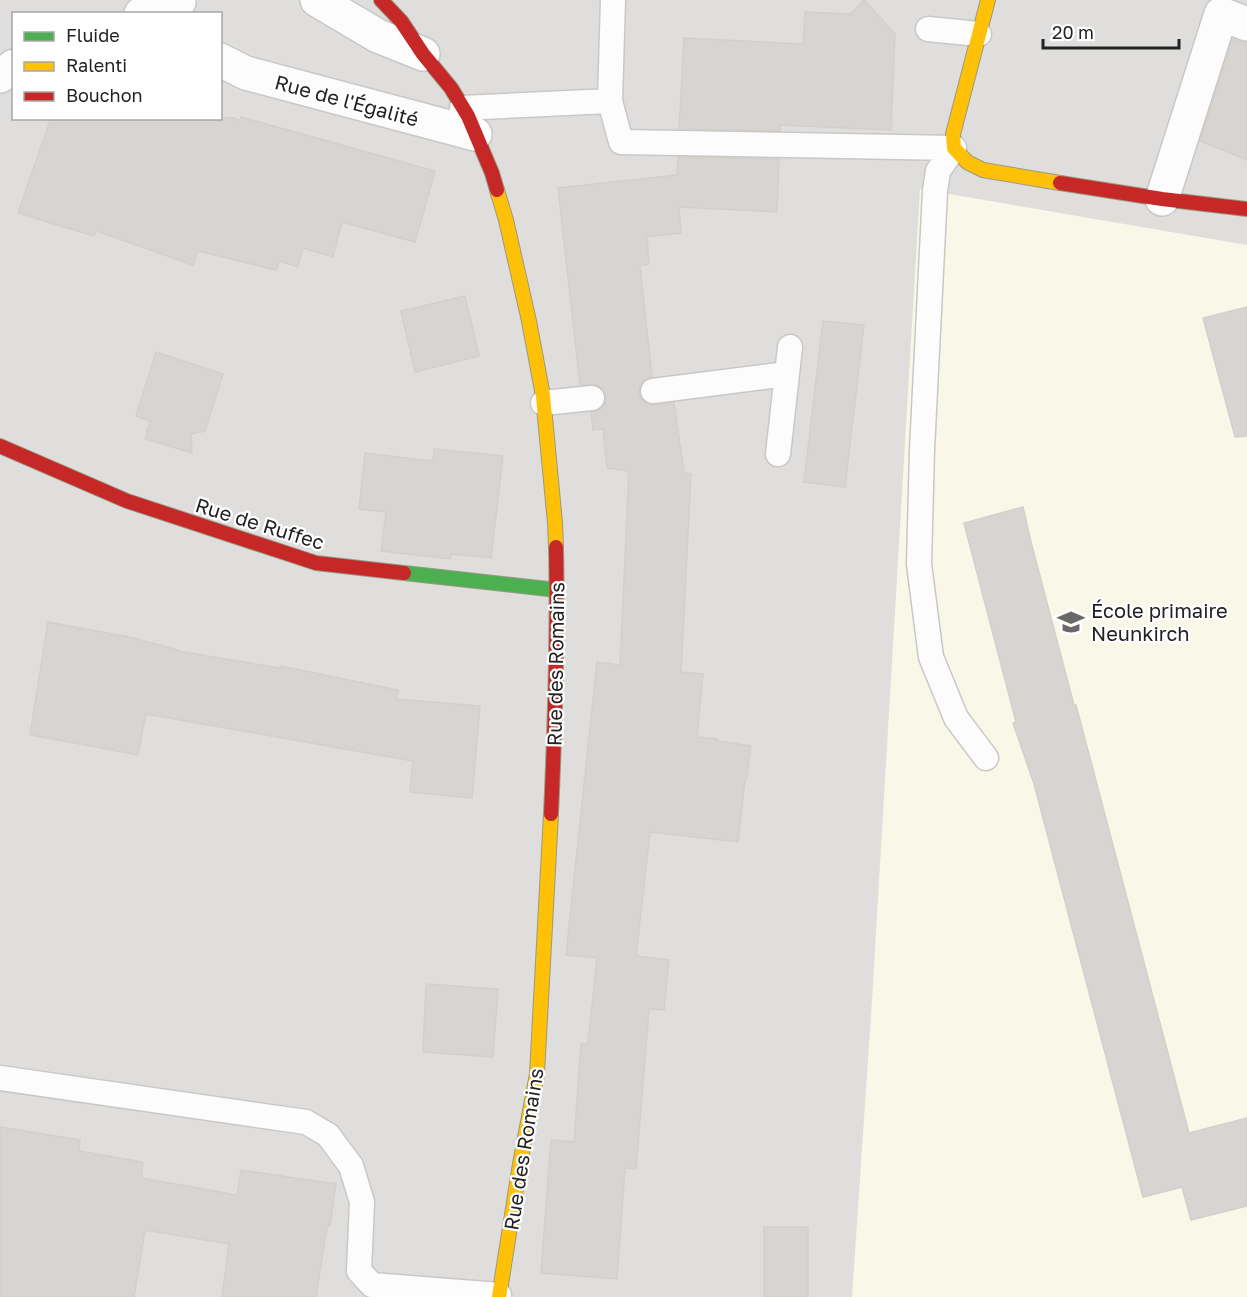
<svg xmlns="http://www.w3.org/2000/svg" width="1247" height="1297" viewBox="0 0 1247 1297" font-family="'Golos Text',sans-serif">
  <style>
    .residential { fill: #dfdedc; fill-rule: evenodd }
    .education { fill: #f8f7e8 }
    .parking { fill: #e0dfde }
    .building { fill: #d7d4d2; stroke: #d3d0cc; stroke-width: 1.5 }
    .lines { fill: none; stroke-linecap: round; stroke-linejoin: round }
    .lane-casing { stroke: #c9c8c7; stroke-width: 27 }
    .street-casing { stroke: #c9c8c7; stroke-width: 36 }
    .fast-casing { stroke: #999a82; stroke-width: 16 }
    .slow-casing { stroke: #999a82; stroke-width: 16 }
    .jam-casing { stroke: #999a82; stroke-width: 16 }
    .lane { stroke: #fdfcfc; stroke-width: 24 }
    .street { stroke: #fdfcfc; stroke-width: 33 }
    .fast { stroke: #4caf50; stroke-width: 14 }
    .slow { stroke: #ffc107; stroke-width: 14 }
    .jam { stroke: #c62828; stroke-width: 14 }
    .labels { text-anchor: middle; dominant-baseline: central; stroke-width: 4.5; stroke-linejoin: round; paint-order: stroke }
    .street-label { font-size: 20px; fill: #222; stroke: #fff }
    .poi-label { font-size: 20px; fill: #222; stroke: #fff; text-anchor: start }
  </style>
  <rect width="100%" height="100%" fill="#f0eeeb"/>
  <path class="residential" d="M0 0H1247V1297H0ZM14 14H220V118H14Z"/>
  <path class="education" d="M920 189 1247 245V1297H852L872 1000Z"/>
  <path class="parking" d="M899 0H931L927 53 895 51Z
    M988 0H1033L990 142 957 119Z"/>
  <path class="building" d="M864 0 895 34 891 130 780 125V131L679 129 684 38 803 44 805 12 851 14Z
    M1233 39 1247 42V160L1200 141Z
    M241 117 435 171 415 242 342 222 333 257 303 248 298 267 279 261 276 270 198 251 193 265 96 231 94 236 18 213 51 118H234L240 121Z
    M678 157 779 159 777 212 679 207 681 233 647 237 649 264 640 266 652 377 644 380 640 386 639 393 642 400 648 404 655 405 674 403 684 473 691 474 681 672 703 674 697 737 718 739 717 741 751 746 746 780H745L738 842 650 832 636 956 669 960 664 1010 649 1009 636 1169 625 1168 617 1279 541 1273 551 1140 574 1142 581 1044H588L597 958 566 955 597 662 620 665 629 471 607 468 603 429 593 430 591 412 600 410 605 404 606 397 604 390 597 385H580L558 188 677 175Z
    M465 296 479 356 415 372 401 311Z
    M1247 307V436L1235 437 1203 318Z
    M823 321 864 325 845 487 804 482Z
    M156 352 223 374 205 431 191 434 192 453 145 439 150 421 136 416Z
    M434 449 503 456 491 558 451 554 450 559 381 551 386 512 359 509 365 453 433 461Z
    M1023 507 1031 542 1074 705H1076L1189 1133 1247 1118V1206L1191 1220 1182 1187 1143 1197 1034 784 1013 723 1016 722 964 523Z
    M48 622 134 638 184 652 280 668 281 666 398 690 397 699 480 706 472 798 410 792 413 761 146 714 138 755 30 735Z
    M426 984 498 989 493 1057 423 1052Z
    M0 1127 80 1140 79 1151 143 1162 141 1178 237 1195 241 1170 336 1184 330 1226H327L316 1297H222L229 1244 145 1230 134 1297H0Z
    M764 1227H808V1297H764Z"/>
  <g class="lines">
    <defs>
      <path id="lane" d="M928 29 979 34
        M610 101 621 142 954 148
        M462 108 610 101 613 0
        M954 148 938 171 935 191 922 450 919 564 931 657 956 718 986 758
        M787 374 790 347
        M653 391 787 374 778 454
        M543 403 592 398
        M0 1078 306 1122 328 1135 351 1166 362 1202 359 1271 372 1285 499 1295"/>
      <path id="street" d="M317 0 378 36 423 54
        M141 14 179 2
        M220 60 246 73 475 134
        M0 76 14 66
        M1162 199 1221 14 1247 24"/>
      <path id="fast" d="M404 573 557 590"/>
      <path id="slow" d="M988 0 953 134 954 148 967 162 983 170 1060 183
        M497 190 506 220 529 321 543 396 555 523 556 547
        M499 1297 520 1164 537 1074 551 814"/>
      <path id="jam" d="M381 0 401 21 423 54 451 88 468 116 492 173 497 190
        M1060 183 1162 199 1247 209
        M0 446 127 501 316 563 404 573
        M551 814C555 725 558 636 556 547"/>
    </defs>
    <use href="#lane" class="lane-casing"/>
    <use href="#street" class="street-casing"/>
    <use href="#fast" class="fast-casing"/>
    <use href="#slow" class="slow-casing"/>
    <use href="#jam" class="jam-casing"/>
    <use href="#lane" class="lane"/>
    <use href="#street" class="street"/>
    <use href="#fast" class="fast"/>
    <use href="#slow" class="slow"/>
    <use href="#jam" class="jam"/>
  </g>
  <defs>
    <symbol id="school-bare" viewBox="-9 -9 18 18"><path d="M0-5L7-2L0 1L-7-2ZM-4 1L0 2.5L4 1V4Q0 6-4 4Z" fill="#6a6968" stroke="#fff" stroke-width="2.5" paint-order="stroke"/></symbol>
  </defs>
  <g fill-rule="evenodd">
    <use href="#school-bare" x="1052" y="603" width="38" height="38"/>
  </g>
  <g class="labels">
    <g class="street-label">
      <text transform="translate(347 100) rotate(15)">Rue de l'Égalité</text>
      <text transform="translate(260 523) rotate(17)">Rue de Ruffec</text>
      <text transform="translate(555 664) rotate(-89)">Rue des Romains</text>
      <text transform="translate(523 1149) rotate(-81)">Rue des Romains</text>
    </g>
    <g class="poi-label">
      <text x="1091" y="610">École primaire<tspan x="1091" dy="23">Neunkirch</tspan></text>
    </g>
  </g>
  <rect x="12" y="12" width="210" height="108" fill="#ffffff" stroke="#a7a7a7" stroke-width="1.5"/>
  <rect x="24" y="32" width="30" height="9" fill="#4caf50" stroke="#a7a7a7" stroke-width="1.5"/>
  <text x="66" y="42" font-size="18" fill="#222222">Fluide</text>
  <rect x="24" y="62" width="30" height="9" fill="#ffc107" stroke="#a7a7a7" stroke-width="1.5"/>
  <text x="66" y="72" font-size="18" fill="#222222">Ralenti</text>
  <rect x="24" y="92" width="30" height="9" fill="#c62828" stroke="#a7a7a7" stroke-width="1.5"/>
  <text x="66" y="102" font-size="18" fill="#222222">Bouchon</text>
  <path d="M1043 39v9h136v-9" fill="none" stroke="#222222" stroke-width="3"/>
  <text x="1052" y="39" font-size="18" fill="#222222" stroke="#ffffff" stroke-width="4.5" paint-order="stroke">20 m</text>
</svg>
